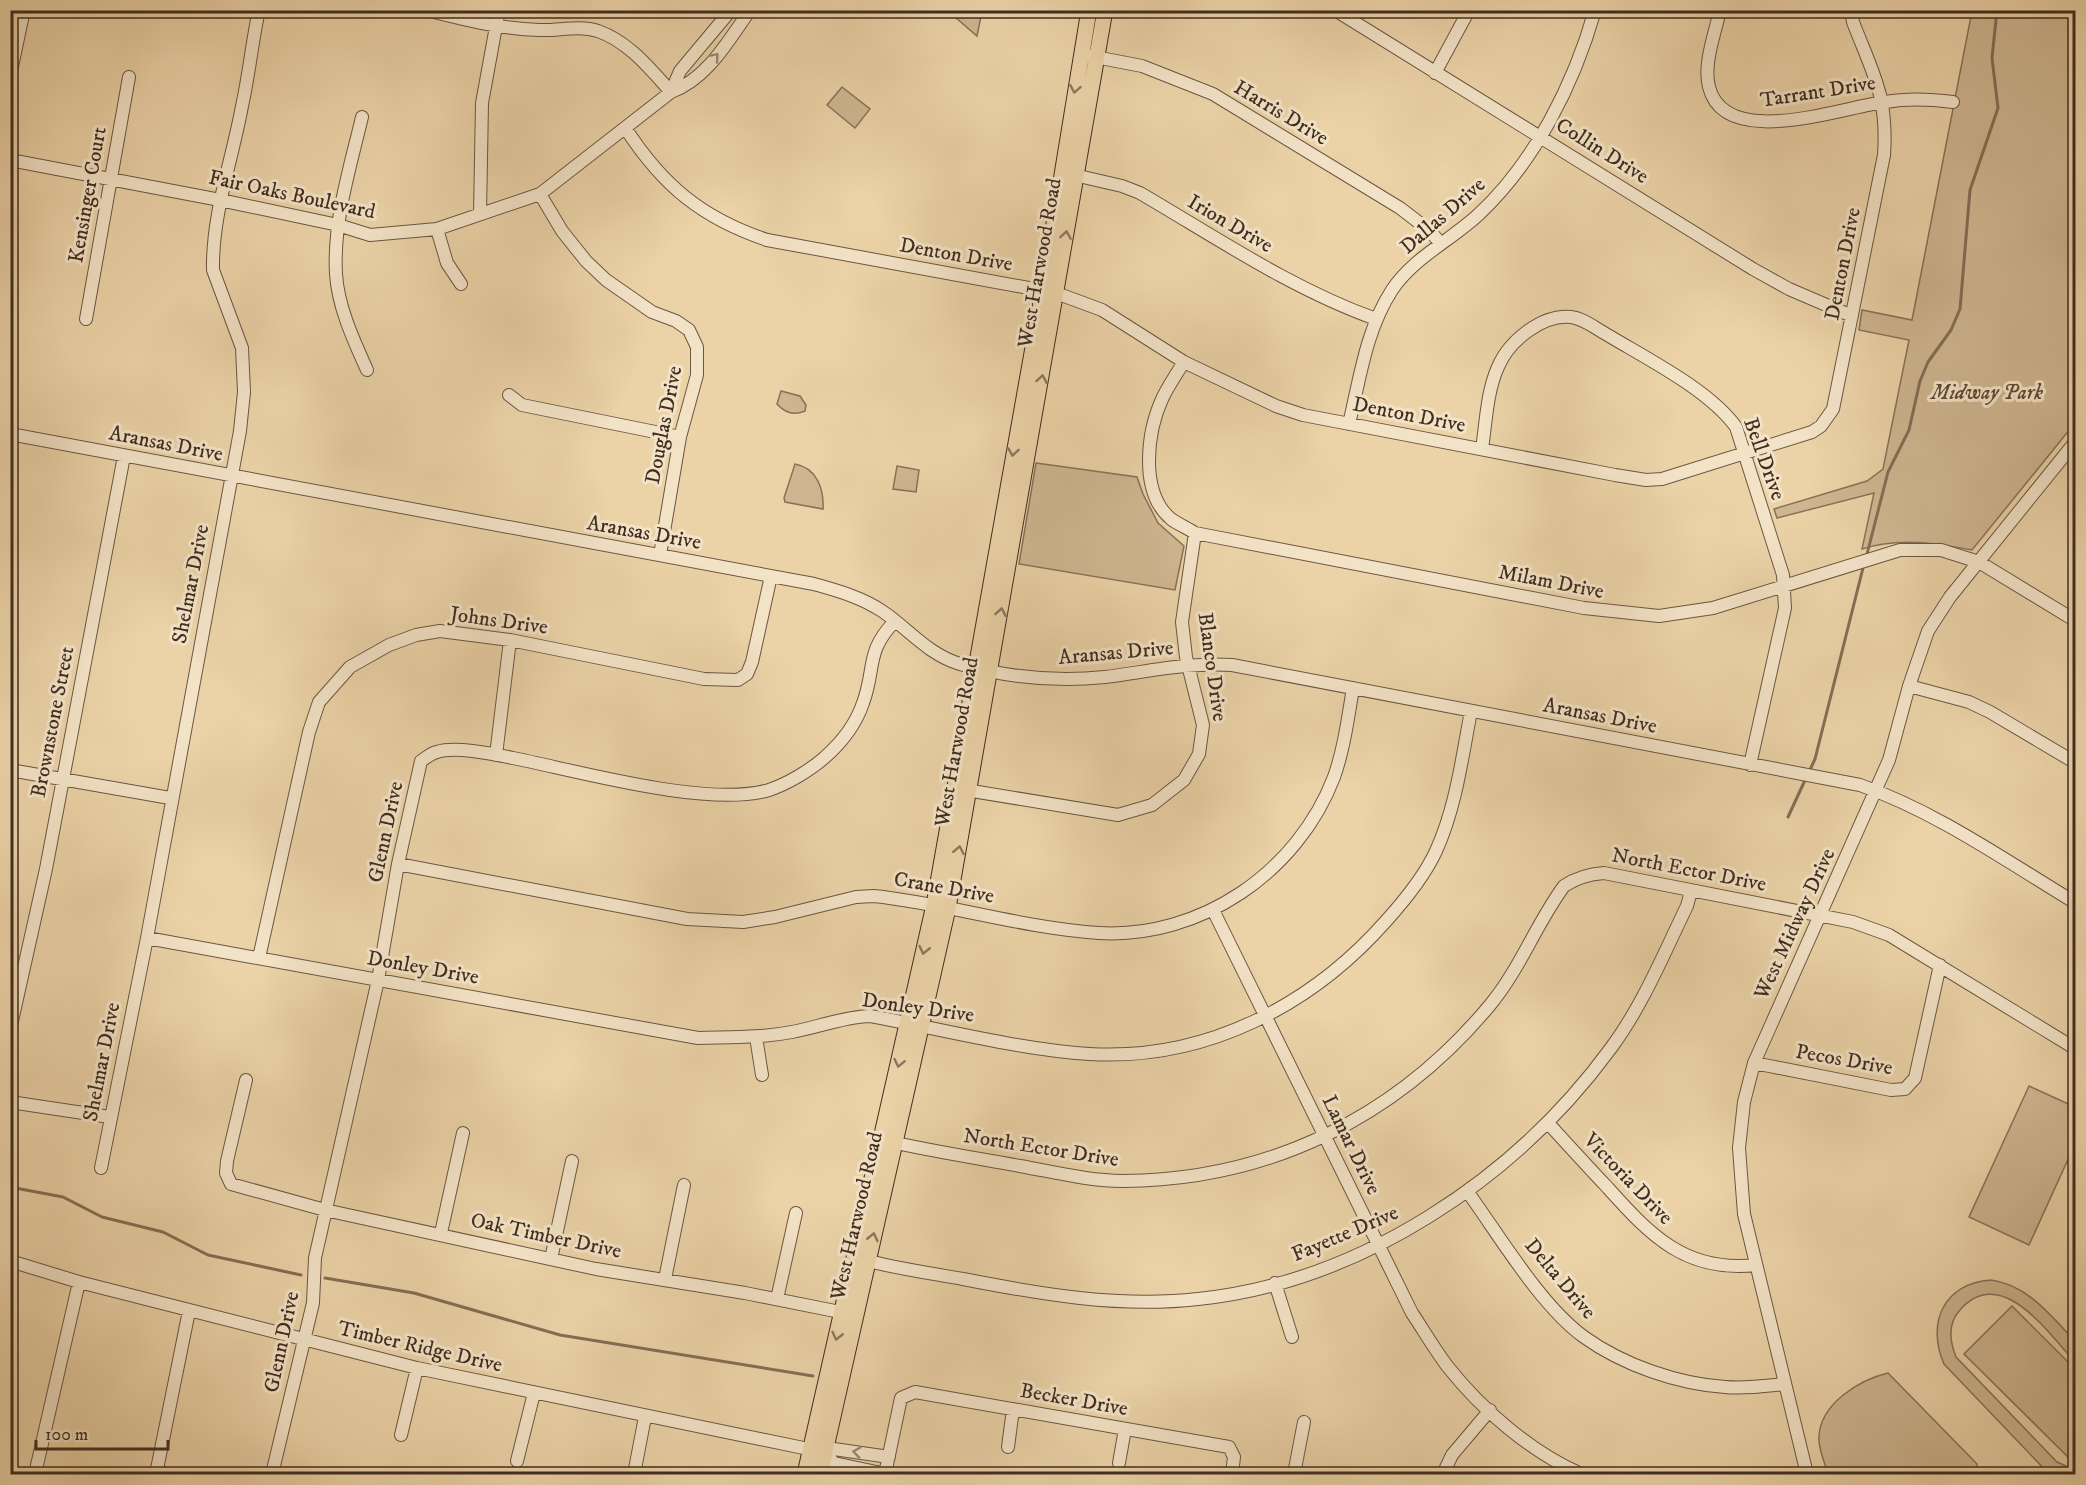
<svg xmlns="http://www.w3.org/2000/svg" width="2086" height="1485" viewBox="0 0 2086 1485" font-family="'IM FELL DW Pica',serif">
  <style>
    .green { fill: #ceb690; stroke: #877258; stroke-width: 1.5 }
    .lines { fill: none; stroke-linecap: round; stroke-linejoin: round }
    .stream { stroke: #846e55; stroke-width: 3 }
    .minor-casing { stroke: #6b5642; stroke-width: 14 }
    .major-casing { stroke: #402d20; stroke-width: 17 }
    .minor { stroke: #f2e2c6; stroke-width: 12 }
    .major { stroke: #ebd2a7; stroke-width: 15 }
    .oneway { stroke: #998873 }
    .oneway2 { stroke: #8d775d }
    .labels { text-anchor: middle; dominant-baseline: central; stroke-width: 6; stroke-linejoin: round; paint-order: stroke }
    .street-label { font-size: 21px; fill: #402d20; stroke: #f2e2c6 }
    .park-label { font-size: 21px; font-style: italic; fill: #5c4836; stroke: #f2e2c6 }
  </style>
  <rect width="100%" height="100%" fill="#ebd2a7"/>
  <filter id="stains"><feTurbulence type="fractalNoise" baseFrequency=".00333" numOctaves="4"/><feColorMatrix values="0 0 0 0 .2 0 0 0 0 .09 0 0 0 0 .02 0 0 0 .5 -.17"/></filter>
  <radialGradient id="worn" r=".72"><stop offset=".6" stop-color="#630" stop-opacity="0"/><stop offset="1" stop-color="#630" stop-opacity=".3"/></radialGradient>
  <path class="green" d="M948 11H982L977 36Z
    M1972 11H2075V423L1972 550C1936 543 1898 537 1862 549L1874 493 1777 518 1774 509 1867 481 1883 469 1909 340 1859 330 1862 310 1912 320Z
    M842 87 870 109 855 128 827 105Z
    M781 391 800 396 806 405 805 411C794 416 785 413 777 404Z
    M1036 463 1137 477 1143 494 1158 523 1184 546 1175 590 1019 564Z
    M795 464C817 468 824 489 823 509L785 502 784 498Z
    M897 466 919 470 916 492 893 489Z
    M2029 1086 2075 1107V1144L2029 1245 1969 1217Z
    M1991 1280C2028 1285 2051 1316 2075 1341V1362C2048 1333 2001 1263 1960 1310 1947 1324 1950 1342 1956 1357L2057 1462 2075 1470V1474H2049L1944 1364C1926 1323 1944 1283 1991 1280Z
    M2012 1306 2075 1369 2073 1462 1964 1354Z
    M1888 1373 1977 1464 1976 1474H1828C1825 1463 1818 1449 1819 1437 1820 1404 1859 1380 1888 1373Z"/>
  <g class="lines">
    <path class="stream" d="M1866 558 1888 472 1909 430 1920 381 1928 362 1951 330 1960 309 1970 190 1998 108 1992 58 1997 10
      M1809 772 1815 759 1864 564
      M1788 817 1806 778
      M10 1187 63 1197 102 1217 163 1232 208 1255 301 1275
      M325 1278 414 1293 560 1335 813 1376"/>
    <defs>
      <path id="minor" d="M426 10C462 19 501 29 539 30 558 31 579 25 598 31 629 42 650 69 671 92
        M1335 10 1753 269 1789 289 1852 316
        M1720 10C1715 34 1703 64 1709 87 1725 151 1842 107 1885 102 1908 98 1930 99 1953 102
        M1090 56 1142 66 1213 94 1400 208 1430 231 1441 244
        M1435 73 1469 10
        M10 76 24 10
        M671 92 680 71 731 10
        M362 117C350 168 333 221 336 274 338 307 354 341 367 370
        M626 129C663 186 702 218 767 240L1056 293 1102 310 1184 362 1276 406 1303 415 1615 475 1646 480 1662 479 1812 432 1821 426 1833 409 1884 155C1888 96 1873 74 1853 22L1851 10
        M10 160 220 200 338 225 370 235 437 229 540 194 671 92C707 79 729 40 750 10
        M1070 174 1122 186 1140 193C1217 238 1292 289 1376 319
        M540 194 562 231 586 261 606 280 652 312 676 321 689 330 697 347V375L680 437 660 555
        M480 214 482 103 499 10
        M437 229 447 263 461 284
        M86 319 129 77
        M1184 362C1177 373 1169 385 1163 397 1147 431 1139 492 1171 519 1178 524 1187 528 1195 533L1584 608 1659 616 1713 608 1900 550H1941L1979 562 2076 621
        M509 395 522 405 680 437
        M1349 424C1360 378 1366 330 1392 290 1412 259 1451 240 1478 215 1535 162 1574 84 1595 10
        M10 434 814 584C838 591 861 597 882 611 909 629 927 654 960 664 1006 677 1057 682 1105 677 1146 672 1189 662 1232 665L1860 785C1937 812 2006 861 2076 903
        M10 448 13 435
        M1482 449C1486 422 1487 391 1498 367 1509 341 1542 314 1571 317 1580 318 1588 323 1596 328 1639 355 1707 387 1736 427L1783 575 1785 608 1750 765
        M1909 686 1969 702 1990 712 2076 763
        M496 755 510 640
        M10 770 170 798
        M960 789 1118 815 1152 805 1184 780 1199 754 1203 725 1186 657 1182 622 1195 533
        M398 864 687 919 743 922 775 917 856 897 874 896C949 904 1023 928 1099 933 1200 939 1298 872 1334 777 1344 749 1348 718 1353 688
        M1213 910 1412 1313C1424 1331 1435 1350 1448 1367 1482 1410 1531 1452 1581 1474
        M147 938 698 1038C730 1037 761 1038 792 1032 818 1027 843 1017 870 1016 942 1029 1016 1049 1089 1054 1205 1061 1311 1006 1386 921 1405 900 1424 877 1436 851 1456 807 1462 758 1471 711
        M259 958 309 732 319 702 350 667 389 645 416 635 440 631 510 640 704 679 738 680 747 674 752 662 771 576
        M10 1030 46 869 124 456
        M756 1037 762 1075
        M1754 1063 1891 1090 1905 1089 1915 1078 1940 965
        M246 1080 227 1161 226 1173 231 1184 325 1210 596 1269 745 1293 850 1314
        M10 1102 110 1117
        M1548 1123C1568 1145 1588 1167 1608 1188 1650 1235 1686 1273 1756 1265
        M887 1141C931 1151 976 1158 1020 1166 1054 1172 1089 1181 1123 1181 1270 1180 1397 1117 1490 1005 1520 969 1536 924 1564 886 1576 878 1590 874 1604 873L1853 922 1889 935 2076 1049
        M101 1168 147 938 240 431 244 392 242 348 213 270C212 214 232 161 242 106 249 75 252 42 259 10
        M1467 1191C1499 1235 1540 1305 1584 1337 1623 1365 1678 1384 1725 1387 1745 1389 1765 1386 1785 1384
        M441 1233 463 1133
        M551 1259 572 1161
        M860 1259C894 1268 929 1273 963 1279 1040 1294 1119 1308 1198 1299 1361 1282 1516 1178 1611 1048 1643 1005 1664 953 1687 906L1691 891
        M10 1261 79 1282 417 1368 818 1451
        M665 1279 684 1185
        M1275 1283 1292 1337
        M777 1299 796 1213
        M401 1435 417 1368
        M1008 1447 1013 1409
        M825 1453 834 1463 886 1474
        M825 1453 834 1449 889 1457
        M517 1461 534 1393
        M1119 1463 1125 1429
        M35 1474 79 1282
        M156 1474 189 1311
        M272 1474 313 1303 315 1258 378 980 398 864 421 761C426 758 431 753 437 752 456 746 493 754 513 758 578 771 708 808 769 790 787 784 809 771 824 758 840 744 856 724 863 703 876 668 865 652 895 621
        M634 1474 645 1417
        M885 1474 901 1398 915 1392 1229 1447 1234 1457 1232 1474
        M1294 1474 1304 1422
        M1443 1474 1452 1455 1490 1410
        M1807 1474 1744 1214 1739 1148 1744 1102 1754 1063 1889 760 1909 686 1928 631 1950 597 2076 441"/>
      <path id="major" d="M805 1474 934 905 1043 291 1089 10
        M820 1474 948 908 1105 10"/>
    </defs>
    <use href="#minor" class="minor-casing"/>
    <use href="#major" class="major-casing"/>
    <use href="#minor" class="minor"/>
    <use href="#major" class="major"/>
  </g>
  <defs><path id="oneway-chevron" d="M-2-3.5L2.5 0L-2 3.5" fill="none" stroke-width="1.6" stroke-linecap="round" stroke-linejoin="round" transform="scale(1.5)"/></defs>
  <g class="oneway">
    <use href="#oneway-chevron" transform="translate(715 57) rotate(-50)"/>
    <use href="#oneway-chevron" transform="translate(857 1452) rotate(-172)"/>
  </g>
  <g class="oneway2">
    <use href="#oneway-chevron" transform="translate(1075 89) rotate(100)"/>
    <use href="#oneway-chevron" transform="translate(1066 235) rotate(-81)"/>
    <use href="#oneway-chevron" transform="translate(1042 379) rotate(-80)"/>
    <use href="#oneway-chevron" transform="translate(1013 452) rotate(99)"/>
    <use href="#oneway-chevron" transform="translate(1001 612) rotate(-80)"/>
    <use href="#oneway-chevron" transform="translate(959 850) rotate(-79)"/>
    <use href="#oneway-chevron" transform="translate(924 950) rotate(103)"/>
    <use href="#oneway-chevron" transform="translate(899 1063) rotate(102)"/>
    <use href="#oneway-chevron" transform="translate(873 1237) rotate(-77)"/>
    <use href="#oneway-chevron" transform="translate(837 1336) rotate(103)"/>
  </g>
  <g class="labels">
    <g class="street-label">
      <text transform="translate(1818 92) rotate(-9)">Tarrant Drive</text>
      <text transform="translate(1281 113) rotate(31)">Harris Drive</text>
      <text transform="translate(1602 151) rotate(32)">Collin Drive</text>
      <text transform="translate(88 195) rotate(-80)">Kensinger Court</text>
      <text transform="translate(292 195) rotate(12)">Fair Oaks Boulevard</text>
      <text transform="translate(1443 216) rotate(-41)">Dallas Drive</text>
      <text transform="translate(1230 224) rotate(30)">Irion Drive</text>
      <text transform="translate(956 255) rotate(10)">Denton Drive</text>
      <text transform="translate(1040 263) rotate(-80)">West Harwood Road</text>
      <text transform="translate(1843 264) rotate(-79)">Denton Drive</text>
      <text transform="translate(1409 415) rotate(11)">Denton Drive</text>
      <text transform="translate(664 425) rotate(-79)">Douglas Drive</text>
      <text transform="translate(166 444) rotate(11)">Aransas Drive</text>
      <text transform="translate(1764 459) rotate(70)">Bell Drive</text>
      <text transform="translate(644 533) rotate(10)">Aransas Drive</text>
      <text transform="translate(1551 582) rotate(11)">Milam Drive</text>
      <text transform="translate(191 584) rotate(-79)">Shelmar Drive</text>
      <text transform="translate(499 621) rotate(8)">Johns Drive</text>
      <text transform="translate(1116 653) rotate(-5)">Aransas Drive</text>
      <text transform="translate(1212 667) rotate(82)">Blanco Drive</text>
      <text transform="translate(1600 716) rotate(11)">Aransas Drive</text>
      <text transform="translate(53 722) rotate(-79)">Brownstone Street</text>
      <text transform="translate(957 742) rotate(-80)">West Harwood Road</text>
      <text transform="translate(386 832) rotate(-78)">Glenn Drive</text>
      <text transform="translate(1689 870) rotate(11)">North Ector Drive</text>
      <text transform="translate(944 888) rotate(10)">Crane Drive</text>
      <text transform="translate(1795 924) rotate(-65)">West Midway Drive</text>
      <text transform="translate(423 968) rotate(10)">Donley Drive</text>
      <text transform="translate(918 1008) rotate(8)">Donley Drive</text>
      <text transform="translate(1844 1060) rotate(10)">Pecos Drive</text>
      <text transform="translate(102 1062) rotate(-79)">Shelmar Drive</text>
      <text transform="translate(1351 1145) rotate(64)">Lamar Drive</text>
      <text transform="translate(1041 1148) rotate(9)">North Ector Drive</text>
      <text transform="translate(1628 1179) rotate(46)">Victoria Drive</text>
      <text transform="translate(857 1216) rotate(-77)">West Harwood Road</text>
      <text transform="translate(1345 1234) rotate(-23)">Fayette Drive</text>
      <text transform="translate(546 1236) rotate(12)">Oak Timber Drive</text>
      <text transform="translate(1560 1279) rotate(50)">Delta Drive</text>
      <text transform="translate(282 1342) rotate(-78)">Glenn Drive</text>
      <text transform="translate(420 1347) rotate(13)">Timber Ridge Drive</text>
      <text transform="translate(1074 1400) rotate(10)">Becker Drive</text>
    </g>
    <g class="park-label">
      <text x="1987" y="393">Midway Park</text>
    </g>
  </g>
  <rect width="2086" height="1485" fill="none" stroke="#ebd2a7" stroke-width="36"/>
  <rect x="12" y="12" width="2062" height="1461" fill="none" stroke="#402d20" stroke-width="3"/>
  <rect x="18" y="18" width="2050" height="1449" fill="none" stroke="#402d20" stroke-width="1.5"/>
  <path d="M36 1440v9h132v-9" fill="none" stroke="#402d20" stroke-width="3"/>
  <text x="45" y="1440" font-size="18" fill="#402d20" stroke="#f2e2c6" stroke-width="4.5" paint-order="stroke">100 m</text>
  <rect width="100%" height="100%" filter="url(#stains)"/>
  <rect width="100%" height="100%" fill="url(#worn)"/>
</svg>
